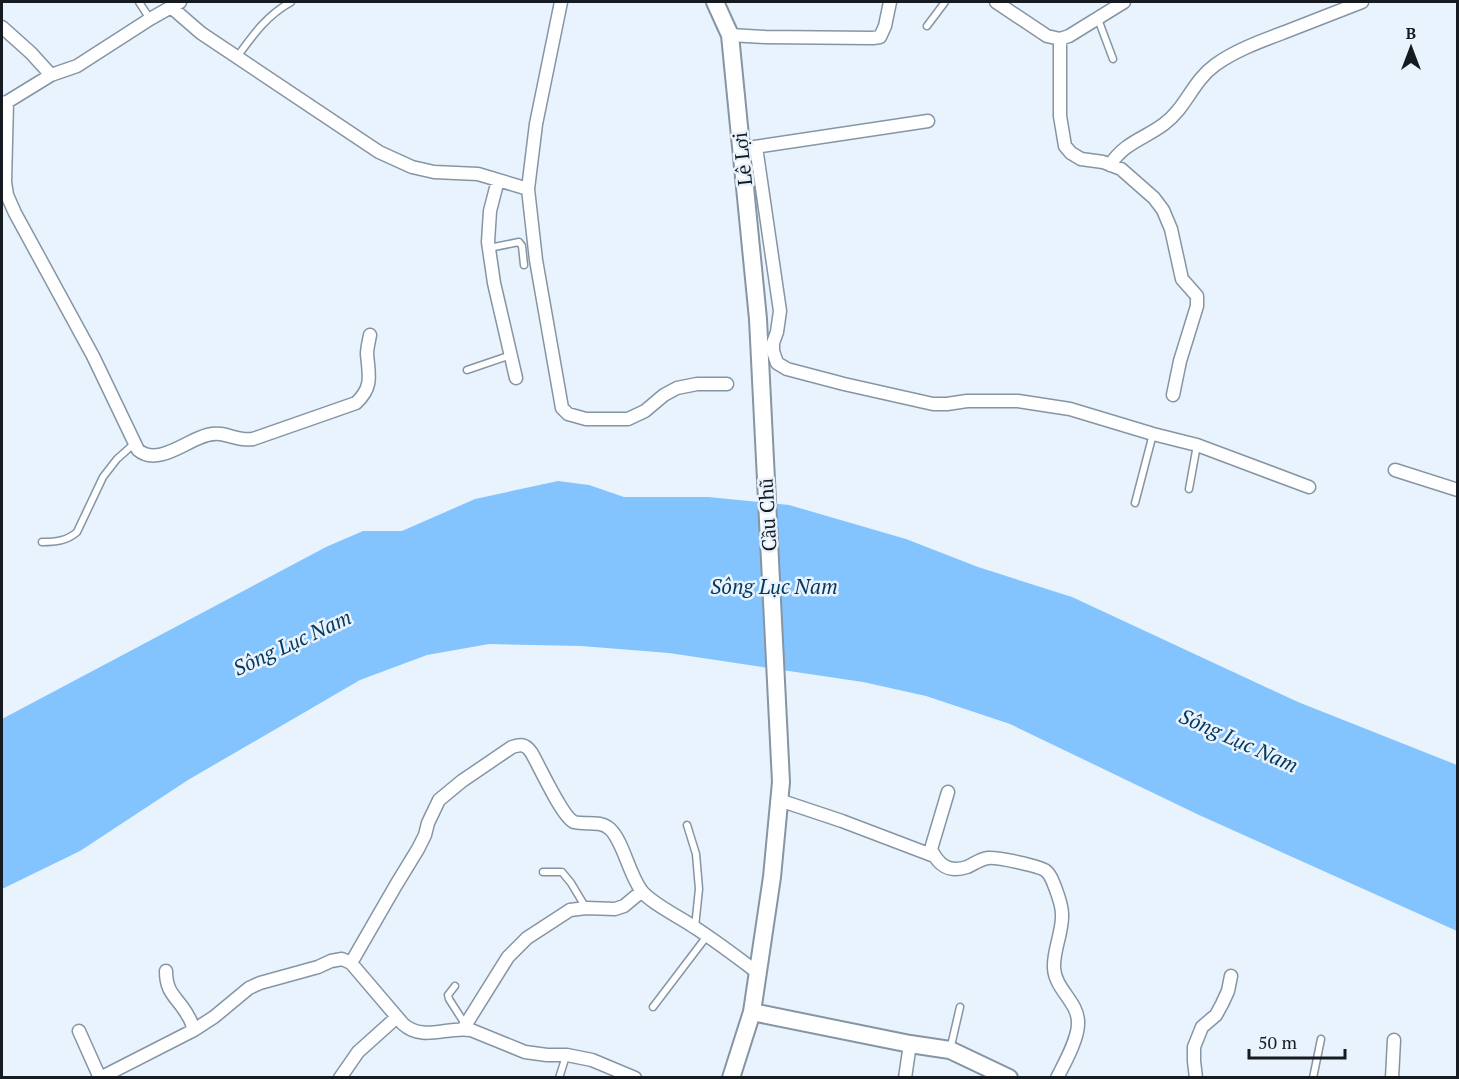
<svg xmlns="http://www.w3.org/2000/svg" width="1459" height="1079" viewBox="0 0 1459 1079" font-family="'PT Serif',serif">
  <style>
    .water { fill: #83c4ff }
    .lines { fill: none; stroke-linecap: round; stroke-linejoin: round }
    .lane-casing { stroke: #8595a4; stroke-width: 9 }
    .street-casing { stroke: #8595a4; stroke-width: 15 }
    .secondary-casing { stroke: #8595a4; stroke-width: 20 }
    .lane { stroke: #fff; stroke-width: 6 }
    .street { stroke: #fff; stroke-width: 12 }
    .secondary { stroke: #fff; stroke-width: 16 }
    .labels { text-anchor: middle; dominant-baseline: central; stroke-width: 5; stroke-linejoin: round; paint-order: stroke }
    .street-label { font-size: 20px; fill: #151b21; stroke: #e9f3fd }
    .water-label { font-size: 21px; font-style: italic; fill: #05385d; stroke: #e9f3fd }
  </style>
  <rect width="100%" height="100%" fill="#e9f3fd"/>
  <path class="water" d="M558 481 589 485 624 497H708L789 505 906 539 978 567 1072 597 1298 702 1457 765V931L1199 815 1010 724 926 696 863 682 669 653 581 646 489 644 427 655 360 680 188 780 80 851 2 889V719L326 547 363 531H402L475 499Z"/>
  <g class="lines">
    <defs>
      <path id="lane" d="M139 2 150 19
        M1098 19 1113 59
        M927 26 945 2
        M237 57C253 35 267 15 291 2
        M489 248 519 242 522 246 524 265
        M467 370 511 355
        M1189 489 1197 445
        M1135 503 1153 434
        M42 542C55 542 67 541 77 532L103 477 117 459 135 443
        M687 825 696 854 699 889 695 927
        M543 872H562L571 883 586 908
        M455 986 448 995 449 999 465 1024
        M653 1007 707 936
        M950 1050 960 1007
        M559 1078 566 1056
        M1313 1078 1321 1039"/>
      <path id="street" d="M561 2 536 124 528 189 536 260 562 408 568 414 586 419H628L645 411 664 395 677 388 697 384H727
        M996 2 1047 36 1060 39 1069 36 1124 2
        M171 7 201 33 379 152 412 167 434 172 478 174 528 189
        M2 27 31 53 51 75
        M730 35 765 37 873 38 880 37 885 26 890 2
        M1060 39V116L1065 146 1071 153 1081 159 1103 162 1121 169 1154 198 1163 210 1171 229 1182 279 1197 296V306L1180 361 1173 395
        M7 102 5 182 7 195 15 213 93 356 138 450C156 465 181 445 199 438 205 435 214 433 221 434 233 436 241 441 253 439L356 403C373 387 369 376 367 354 367 348 369 341 370 335
        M2 103 7 102 51 75 77 66 150 19 180 2
        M756 147 780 311 777 332 773 343V351L777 363 787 369 844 384 933 404H947L967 401H1018L1070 409 1153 434 1197 445 1309 487
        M748 148 928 121
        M1110 165C1125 142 1144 139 1164 124 1186 108 1192 82 1215 65 1236 50 1261 41 1285 32 1311 22 1336 12 1362 2
        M498 180 490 211 488 242 494 283 516 378
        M1395 470 1458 490
        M948 792 931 849C938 865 949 873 967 867 974 864 980 859 988 858 997 857 1040 866 1046 871 1051 875 1053 882 1055 887 1058 895 1062 905 1062 914 1063 932 1053 950 1054 968 1055 989 1078 1002 1078 1022 1079 1038 1064 1064 1057 1078
        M779 800 842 821 934 856
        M351 963 396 885 418 849 425 835 428 823 439 800 462 781 512 747C521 744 525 744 531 752 539 765 562 817 574 822 586 825 600 820 610 829 623 841 629 874 641 890 650 903 680 917 694 927 716 941 737 957 758 973
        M166 971C166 995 178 997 188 1016 191 1020 192 1025 194 1030
        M463 1029 508 957 527 938 570 910 586 908 615 909 624 906 642 891
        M79 1031 100 1078
        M100 1078 194 1030 214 1017 249 988 260 983 318 967 331 961 342 959 351 963 403 1024C423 1042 447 1026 471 1030L525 1052 547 1055H567L592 1060 635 1078
        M340 1078 358 1052 397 1017
        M905 1078 910 1044
        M1196 1078 1194 1061V1047L1202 1027 1216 1015 1222 1004 1228 991 1231 976
        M1392 1078 1394 1040"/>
      <path id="secondary" d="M715 2 730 35 758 319 781 782 772 877 752 1012 731 1078
        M752 1012 910 1044 950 1050 1009 1078"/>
    </defs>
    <use href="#lane" class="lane-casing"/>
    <use href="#street" class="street-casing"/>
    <use href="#secondary" class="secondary-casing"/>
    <use href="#lane" class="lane"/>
    <use href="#street" class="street"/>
    <use href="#secondary" class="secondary"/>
  </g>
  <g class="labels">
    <g class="street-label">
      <text transform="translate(742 159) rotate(-96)">Lê Lợi</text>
      <text transform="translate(767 515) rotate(-93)">Cầu Chũ</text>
    </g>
    <g class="water-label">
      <text x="774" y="586">Sông Lục Nam</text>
      <text transform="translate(292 642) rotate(-25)">Sông Lục Nam</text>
      <text transform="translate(1239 740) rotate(24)">Sông Lục Nam</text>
    </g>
  </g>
  <rect width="1459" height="1079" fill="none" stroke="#151b21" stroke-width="6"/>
  <g transform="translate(1411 48)" stroke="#e9f3fd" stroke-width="4.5" paint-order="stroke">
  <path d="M0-4.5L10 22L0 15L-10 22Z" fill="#151b21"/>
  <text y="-9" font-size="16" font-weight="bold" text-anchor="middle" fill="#151b21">B</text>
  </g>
  <path d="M1249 1049v9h96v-9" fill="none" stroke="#151b21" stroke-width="3"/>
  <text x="1258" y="1049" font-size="18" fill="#151b21" stroke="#e9f3fd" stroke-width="4.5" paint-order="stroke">50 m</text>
</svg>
